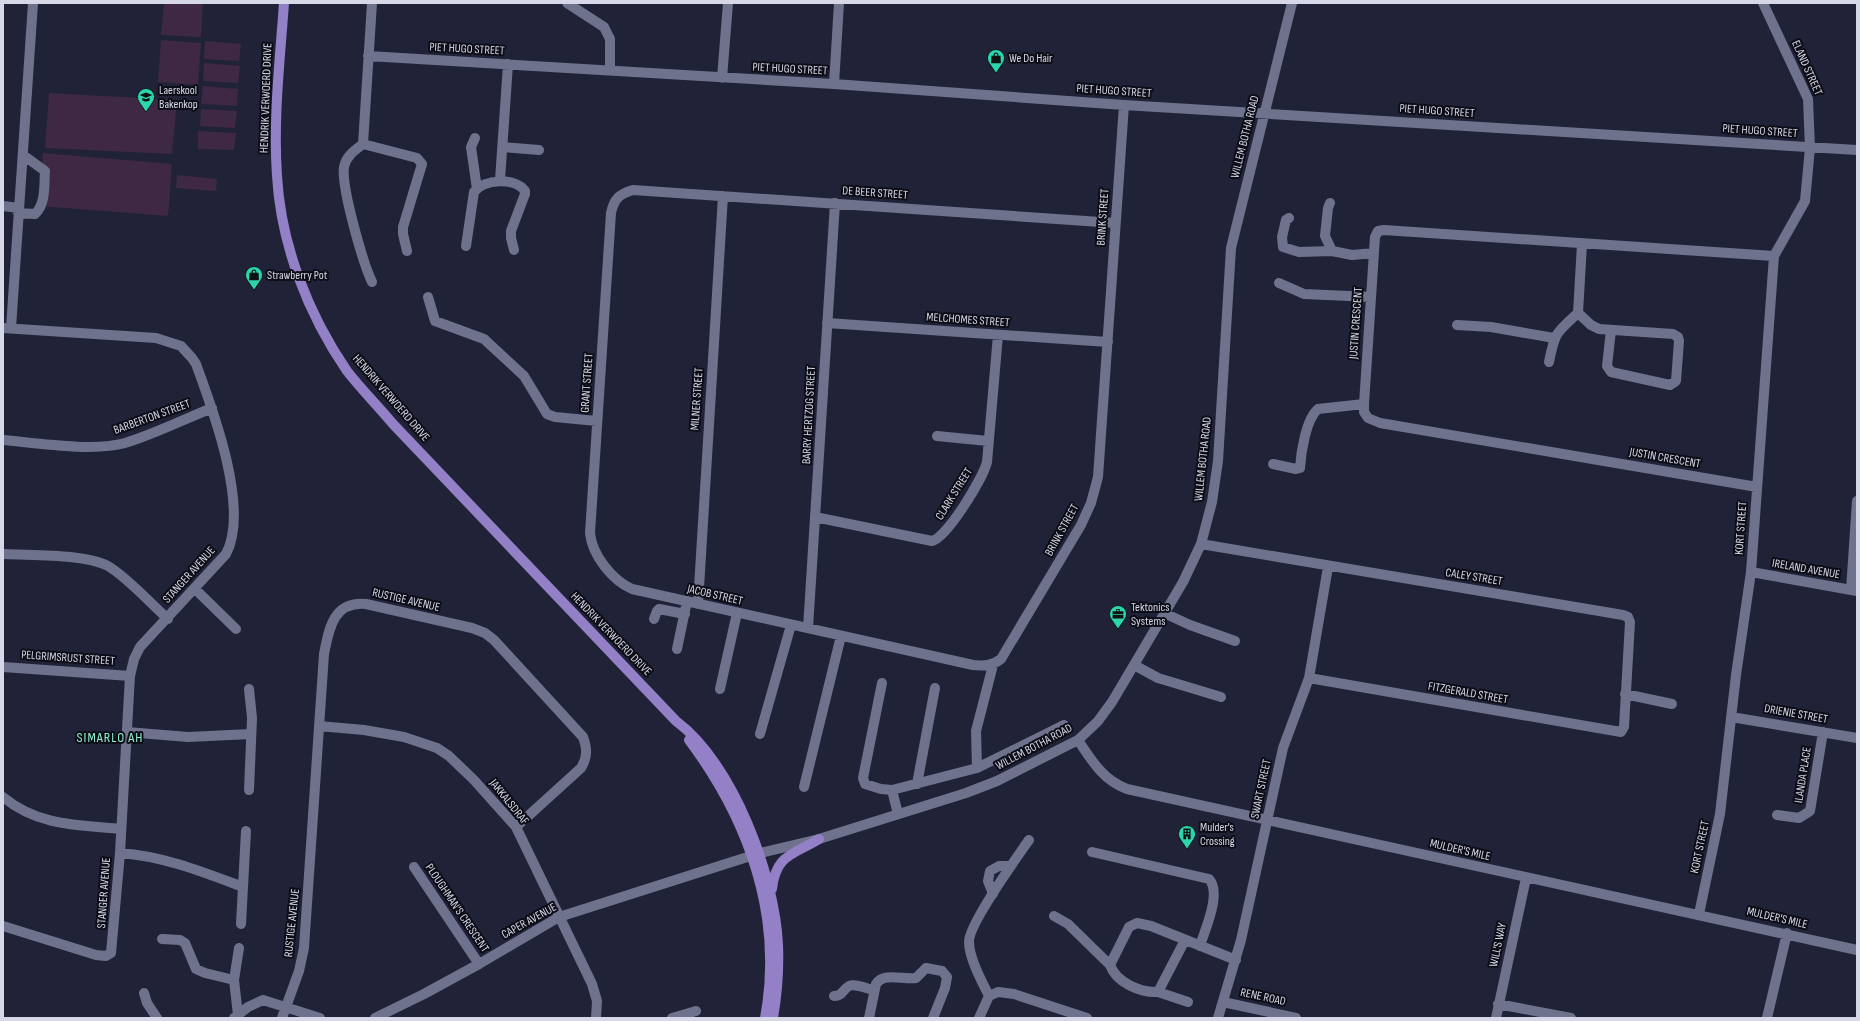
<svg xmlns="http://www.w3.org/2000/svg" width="1860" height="1021" viewBox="0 0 1860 1021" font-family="'Sofia Sans Condensed',sans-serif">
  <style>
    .green { fill: #3e2843 }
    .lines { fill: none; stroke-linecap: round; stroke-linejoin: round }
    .minor { stroke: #6e728c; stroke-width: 10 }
    .major { stroke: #9380c6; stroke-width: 10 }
    .labels { text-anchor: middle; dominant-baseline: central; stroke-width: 4; stroke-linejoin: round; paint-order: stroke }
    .street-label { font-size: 12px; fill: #d6d8e7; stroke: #0c0d16 }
    .poi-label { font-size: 12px; fill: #d6d8e7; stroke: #0c0d16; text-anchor: start }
    .quarter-label { font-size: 14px; letter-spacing: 1px; fill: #8fedce; stroke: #0c0d16 }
  </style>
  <rect width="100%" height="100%" fill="#202338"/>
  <path class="green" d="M164 3H203L201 37 161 35Z
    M161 40 201 43 198 85 158 82Z
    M205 41 241 44 239 61 204 59Z
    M204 63 240 66 238 83 203 81Z
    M203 86 238 89 237 106 201 104Z
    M49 93 177 100 172 154 45 148Z
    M201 109 237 111 235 128 200 126Z
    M198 131 236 133 234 150 198 149Z
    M43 153 172 164 168 216 40 206Z
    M177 175 217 179 216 191 176 188Z"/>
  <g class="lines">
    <path class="minor" d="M372 3 363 144 417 158 422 164 403 227V234L407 251
      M567 3 604 27 610 39V70
      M368 56 834 84 1124 105 1857 150
      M722 78 728 3
      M834 84 839 3
      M475 138 471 147 477 189
      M363 144C355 150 346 156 344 167 341 187 363 263 372 282
      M503 147 539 150
      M500 180 508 64
      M1330 203 1328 208 1325 236 1332 251 1352 255 1374 253
      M3 206 19 208
      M18 213 35 214C46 204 44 185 45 171L23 155
      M1289 218 1286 220 1282 237 1283 247 1299 252 1332 251
      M1115 223 633 190C619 194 614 199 611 213L590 533C592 555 612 580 632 589L973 665C984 666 992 666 1001 659L1081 525 1091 503 1098 477 1124 105
      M466 246 474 192C484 179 515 177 525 191V194L511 231V238L514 250
      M1279 283 1304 294 1371 297
      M428 297 435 321 484 339 524 376 547 414 555 417 597 421
      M1578 313 1591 325 1599 329 1673 334 1678 337 1679 341 1676 381 1670 385 1611 372 1607 366 1611 330
      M1578 313 1582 244
      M827 323 1108 342
      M1457 325 1491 327 1554 338
      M3 328 156 338 181 346 192 358 196 364C213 410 250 509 226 554L140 647 134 659 130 676 120 853 111 953 106 956 96 955 3 926
      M11 328 33 3
      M1549 362C1555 332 1556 333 1578 313
      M937 436 988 441
      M3 440C36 443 94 452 125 443 152 435 185 419 212 408
      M1273 464 1296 469 1300 468C1301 452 1306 419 1318 409L1364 404
      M1757 487 1380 423 1368 418 1364 412V404L1375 237 1378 231 1384 230 1774 256
      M815 517 932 541C947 538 983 478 987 462L998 335
      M1201 544 1623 615 1628 617 1630 622 1624 727 1621 732 1309 678
      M3 554C29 555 87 554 108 566 127 577 151 604 168 619
      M1751 572 1857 591
      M195 589 236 629
      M1851 590 1857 501
      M698 604 723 196
      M1164 613 1190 625 1235 641
      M654 619 657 611 659 609 685 614
      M808 628 835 203
      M677 649 687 601
      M1134 665 1158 678 1221 697
      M3 667 130 676
      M882 683 863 778 865 784 881 789 892 790 977 768 1064 725
      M249 689 252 718 249 790
      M720 689 737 613
      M1625 694 1672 704
      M1731 717 1857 738
      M319 726 364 730 404 737 437 748 449 756 474 780 516 827 592 984 597 1001 596 1018
      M127 732 188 737 251 734
      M760 734 791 625
      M1078 740C1092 761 1103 780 1127 789L1857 950
      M977 768 976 731 993 665
      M917 784 935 688
      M804 787 841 636
      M892 790 898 814
      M3 797C38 826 78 825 121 829
      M1777 815 1799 818 1810 811 1823 732
      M1092 852 1209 879C1222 893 1205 929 1200 946
      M120 853C163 856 203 872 243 887
      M414 867 479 964
      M993 894 988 881 990 871 999 866H1011
      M1699 914 1720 814 1736 675 1751 572 1774 256 1805 201 1810 148 1808 99 1763 3
      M1054 916 1068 924 1110 965C1116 982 1140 993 1158 992L1185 940
      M241 924 246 831
      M162 939 180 940 185 943 196 969 205 973 234 980
      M1110 965 1129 927 1137 923 1151 926 1236 960
      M1158 992 1188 1002
      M144 993 147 1003 157 1018
      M834 996C843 996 842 990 849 986 855 983 868 989 874 990
      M989 996C982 982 969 958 969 942 968 925 1017 857 1029 840
      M1223 1002 1296 1018
      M1498 1004 1571 1018
      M238 1015 234 980 239 948
      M234 1018 248 1007 263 1000 320 1018
      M282 1018 299 971 304 948 324 654C329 629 333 601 366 604L472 628 485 633 494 640 583 737C587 748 588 757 581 768L516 827
      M375 1018 424 994 479 964 559 917 760 853 819 839 966 793 997 781 1078 740 1098 721 1112 702 1183 582 1201 544 1212 502 1218 461 1231 248 1292 3
      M672 1018 696 1011
      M869 1018 876 984C884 972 903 980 916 978L926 968 942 971 947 977 945 988 933 1018
      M979 1018 989 996 998 992 1014 994 1087 1018
      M1218 1018 1241 940 1283 748 1309 678 1328 567
      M1496 1018 1526 878
      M1767 1018 1787 933"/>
    <path class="major" d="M284 3C280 60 273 118 277 176 281 245 308 314 347 371 361 389 378 406 393 424L676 721C733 763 775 876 778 945 779 969 777 995 773 1018
      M689 740C749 820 784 917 765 1018
      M772 889C776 854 793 855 819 839"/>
  </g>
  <defs>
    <symbol id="shop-pin" viewBox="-11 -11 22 30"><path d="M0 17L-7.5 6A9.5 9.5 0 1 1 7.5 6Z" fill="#2dd5ab" stroke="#0c0d16"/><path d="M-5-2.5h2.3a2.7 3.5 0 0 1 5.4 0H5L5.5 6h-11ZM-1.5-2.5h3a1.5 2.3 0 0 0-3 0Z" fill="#111"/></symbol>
    <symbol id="school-pin" viewBox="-11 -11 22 30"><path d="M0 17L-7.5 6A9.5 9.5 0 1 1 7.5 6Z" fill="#2dd5ab" stroke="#0c0d16"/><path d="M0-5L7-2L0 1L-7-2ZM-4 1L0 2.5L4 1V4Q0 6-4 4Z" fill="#111"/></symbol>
    <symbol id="office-pin" viewBox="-11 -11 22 30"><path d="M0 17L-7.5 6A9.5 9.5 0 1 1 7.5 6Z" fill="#2dd5ab" stroke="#0c0d16"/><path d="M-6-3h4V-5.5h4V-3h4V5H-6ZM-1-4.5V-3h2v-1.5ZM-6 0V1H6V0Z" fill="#111"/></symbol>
    <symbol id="building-pin" viewBox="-11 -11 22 30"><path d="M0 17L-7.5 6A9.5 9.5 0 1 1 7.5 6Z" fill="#2dd5ab" stroke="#0c0d16"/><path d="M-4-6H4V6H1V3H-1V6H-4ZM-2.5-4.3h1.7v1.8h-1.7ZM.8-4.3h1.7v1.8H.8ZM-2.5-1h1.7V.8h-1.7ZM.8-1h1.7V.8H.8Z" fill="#111"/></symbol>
  </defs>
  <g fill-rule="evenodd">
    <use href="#shop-pin" x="986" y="48" width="20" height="27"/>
    <use href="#school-pin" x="136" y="87" width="20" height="27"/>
    <use href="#shop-pin" x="244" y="265" width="20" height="27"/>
    <use href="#office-pin" x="1108" y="604" width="20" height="27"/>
    <use href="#building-pin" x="1177" y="824" width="20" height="27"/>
  </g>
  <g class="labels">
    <g class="street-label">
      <text transform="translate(467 49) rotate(3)">PIET HUGO STREET</text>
      <text transform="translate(1807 68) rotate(66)">ELAND STREET</text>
      <text transform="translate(790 69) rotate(3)">PIET HUGO STREET</text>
      <text transform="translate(1114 91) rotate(4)">PIET HUGO STREET</text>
      <text transform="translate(266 98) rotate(-88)">HENDRIK VERWOERD DRIVE</text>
      <text transform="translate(1437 111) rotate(4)">PIET HUGO STREET</text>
      <text transform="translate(1760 131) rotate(4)">PIET HUGO STREET</text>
      <text transform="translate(1245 137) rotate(-76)">WILLEM BOTHA ROAD</text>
      <text transform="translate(875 193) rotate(4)">DE BEER STREET</text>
      <text transform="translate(1103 217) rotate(-86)">BRINK STREET</text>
      <text transform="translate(968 320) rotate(4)">MELCHOMES STREET</text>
      <text transform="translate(1356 323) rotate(-86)">JUSTIN CRESCENT</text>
      <text transform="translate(587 383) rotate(-86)">GRANT STREET</text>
      <text transform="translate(391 398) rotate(49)">HENDRIK VERWOERD DRIVE</text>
      <text transform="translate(697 399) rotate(-86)">MILNER STREET</text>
      <text transform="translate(809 415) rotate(-87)">BARRY HERTZOG STREET</text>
      <text transform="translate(152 417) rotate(-20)">BARBERTON STREET</text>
      <text transform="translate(1665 458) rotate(10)">JUSTIN CRESCENT</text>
      <text transform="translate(1203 459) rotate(-84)">WILLEM BOTHA ROAD</text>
      <text transform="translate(954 494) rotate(-58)">CLARK STREET</text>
      <text transform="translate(1741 528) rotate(-86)">KORT STREET</text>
      <text transform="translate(1062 530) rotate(-61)">BRINK STREET</text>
      <text transform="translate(1806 569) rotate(10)">IRELAND AVENUE</text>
      <text transform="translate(189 575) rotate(-48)">STANGER AVENUE</text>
      <text transform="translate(1474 577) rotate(9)">CALEY STREET</text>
      <text transform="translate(715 595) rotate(13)">JACOB STREET</text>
      <text transform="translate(406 600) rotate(13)">RUSTIGE AVENUE</text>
      <text transform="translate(611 634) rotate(46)">HENDRIK VERWOERD DRIVE</text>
      <text transform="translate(68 658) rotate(4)">PELGRIMSRUST STREET</text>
      <text transform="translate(1468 693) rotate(10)">FITZGERALD STREET</text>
      <text transform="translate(1796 714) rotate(10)">DRIENIE STREET</text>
      <text transform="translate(1034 747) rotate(-28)">WILLEM BOTHA ROAD</text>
      <text transform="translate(1803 775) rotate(-81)">ILANDA PLACE</text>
      <text transform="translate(1261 789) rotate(-78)">SWART STREET</text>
      <text transform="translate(509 802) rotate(51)">JAKKALSDRAF</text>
      <text transform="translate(1700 847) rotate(-78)">KORT STREET</text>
      <text transform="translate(1460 850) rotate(13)">MULDER'S MILE</text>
      <text transform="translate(104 893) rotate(-86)">STANGER AVENUE</text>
      <text transform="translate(457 908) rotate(56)">PLOUGHMAN'S CRESCENT</text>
      <text transform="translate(1777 918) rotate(13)">MULDER'S MILE</text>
      <text transform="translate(529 921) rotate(-29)">CAPER AVENUE</text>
      <text transform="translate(292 923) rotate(-84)">RUSTIGE AVENUE</text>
      <text transform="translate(1498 945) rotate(-78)">WILL'S WAY</text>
      <text transform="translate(1263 997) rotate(12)">RENE ROAD</text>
    </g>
    <g class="poi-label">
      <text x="1009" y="58">We Do Hair</text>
      <text x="159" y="90">Laerskool<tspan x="159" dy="14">Bakenkop</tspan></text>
      <text x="267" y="275">Strawberry Pot</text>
      <text x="1131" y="607">Tektonics<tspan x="1131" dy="14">Systems</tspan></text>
      <text x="1200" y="827">Mulder's<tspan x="1200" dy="14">Crossing</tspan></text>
    </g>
    <g class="quarter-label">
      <text x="110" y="737">SIMARLO AH</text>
    </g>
  </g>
  <rect width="1860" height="1021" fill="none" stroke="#d6d8e7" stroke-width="8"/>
</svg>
